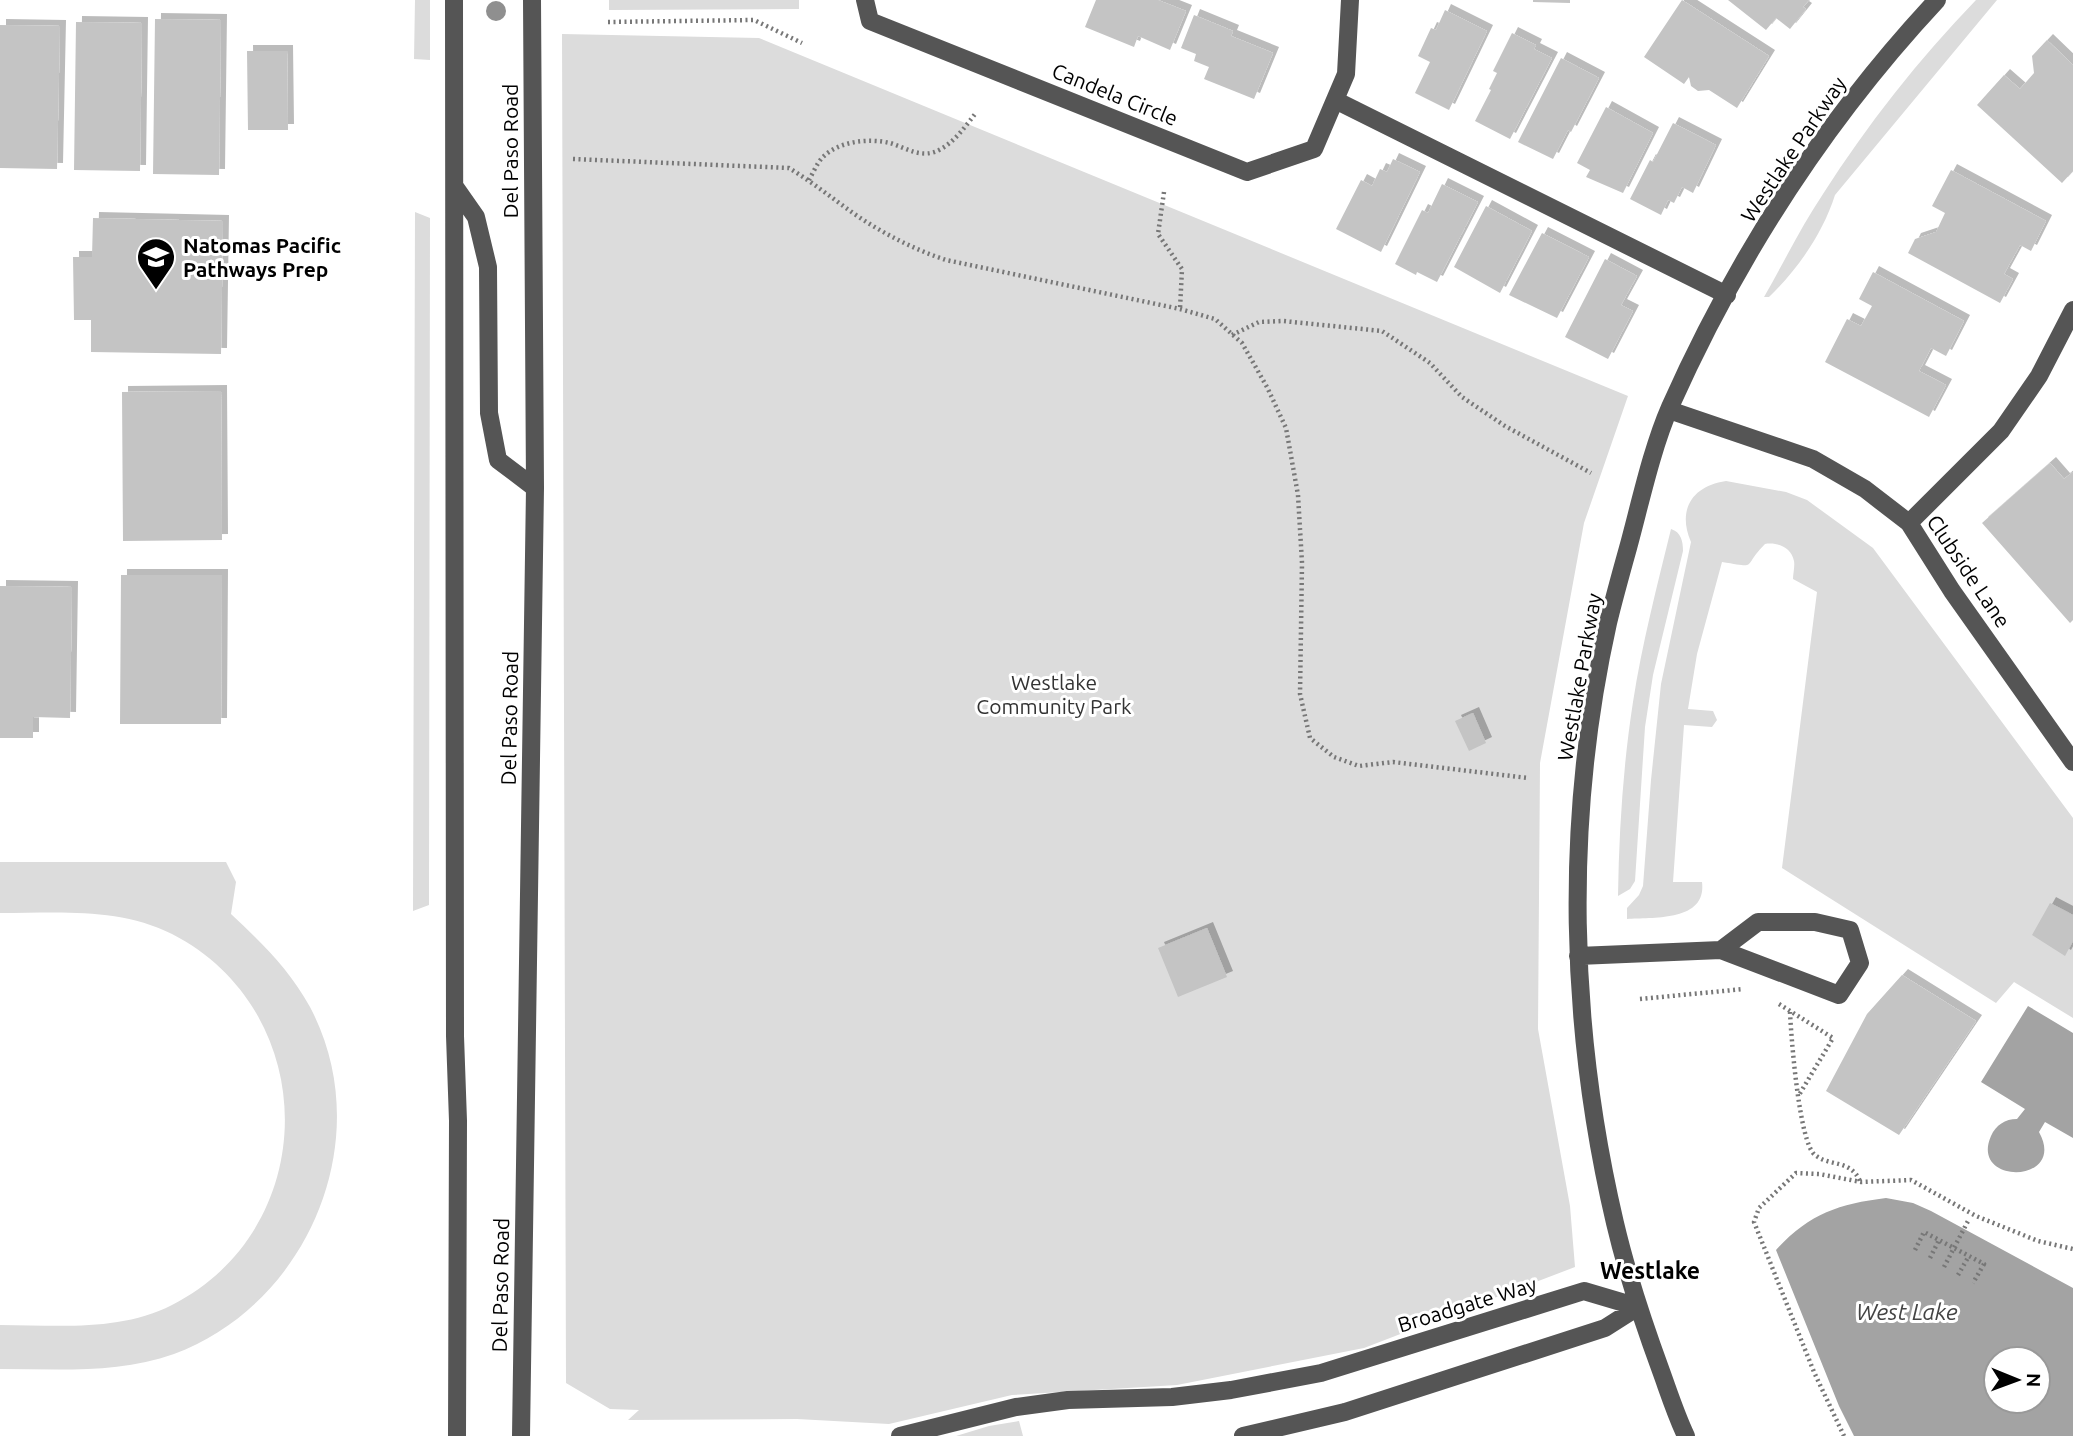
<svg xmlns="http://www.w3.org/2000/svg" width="2073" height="1436" viewBox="0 0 2073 1436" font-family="Ubuntu,sans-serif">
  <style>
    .green { fill: #dcdcdc }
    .water { fill: #a3a3a3; fill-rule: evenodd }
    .building { fill: #c4c4c4; filter: url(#shadow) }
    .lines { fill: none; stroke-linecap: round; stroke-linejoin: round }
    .path { stroke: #777; stroke-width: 4.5; stroke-dasharray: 2 3.5; stroke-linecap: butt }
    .minor { stroke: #555; stroke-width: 18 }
    .tree { fill: #8f8f8f }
    .labels { text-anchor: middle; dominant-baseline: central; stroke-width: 6; stroke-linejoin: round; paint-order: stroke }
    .street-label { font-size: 21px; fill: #000; stroke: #fff }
    .poi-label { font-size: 21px; font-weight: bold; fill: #000; stroke: #fff; text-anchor: start }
    .park-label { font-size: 21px; fill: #333; stroke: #fff }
    .neighbourhood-label { font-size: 23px; font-weight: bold; fill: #000; stroke: #fff }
    .water-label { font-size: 23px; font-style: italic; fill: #444; stroke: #fff }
  </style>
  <defs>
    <filter id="shadow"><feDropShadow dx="6" dy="-6" stdDeviation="0" flood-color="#0004"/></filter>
  </defs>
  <rect width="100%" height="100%" fill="#fff"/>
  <path class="green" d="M415 0H430V60L414 59Z
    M609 0H799V9L609 10Z
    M1976 0H1997L1835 195C1823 233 1798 269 1769 297H1764C1784 262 1801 227 1823 194 1867 125 1919 59 1976 0Z
    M562 34 759 38 1628 396 1584 523 1540 763 1538 1029 1570 1206 1575 1267 1364 1348 1177 1385 1012 1395 889 1424 797 1419 628 1420 639 1410 610 1409 566 1383Z
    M415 212 430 218 429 905 413 911Z
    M1726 481 1786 492 1807 500 1873 548 2073 818V1018L2014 982 1996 1003 1782 868 1817 592 1793 579C1793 574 1795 566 1794 561 1791 547 1777 542 1765 544 1741 568 1760 568 1722 562L1697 654 1688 709 1713 711 1717 720 1712 727 1684 725 1673 882H1702C1707 922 1653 917 1627 919V908L1639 895 1643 886 1651 780 1661 684 1691 542C1677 510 1692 486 1726 481Z
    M1671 529C1681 532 1683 541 1683 551L1653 675 1645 727 1635 881 1630 889 1618 896C1619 831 1623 766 1633 702 1642 644 1657 586 1671 529Z
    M0 862H226L236 882 231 914C262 943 289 969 310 1007 379 1137 309 1304 174 1354 118 1374 58 1369 0 1369V1325C58 1325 119 1332 172 1305 323 1228 322 1011 172 934 119 907 58 913 0 913Z
    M1019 1421 1023 1436H956L989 1426Z"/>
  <path class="water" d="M2028 1006 2073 1033V1138L2045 1122 2039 1132C2068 1184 1969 1186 1991 1136 1996 1125 2005 1119 2017 1119L2025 1109 1981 1082Z
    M1886 1198 1913 1203 1931 1211 2073 1288V1436H1854L1839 1406 1776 1250C1809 1214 1838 1204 1886 1198ZM2038 1359V1401H1996V1359Z"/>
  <path class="building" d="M1096 0H1158L1186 11 1170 50 1138 36 1134 47 1085 27Z
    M1533 0H1570V3L1533 2Z
    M1682 0 1769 56 1737 108 1709 90 1698 91 1691 86 1689 77 1684 84 1644 57Z
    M1728 0H1809L1803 7 1806 9 1790 29 1776 18 1766 30Z
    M1445 10 1487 31 1449 110 1415 93 1430 62 1418 56 1431 28 1436 30Z
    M1194 15 1233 31 1231 36 1273 53 1254 99 1204 79 1209 67 1194 61 1196 54 1181 48Z
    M155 19 221 20 219 175 153 174Z
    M76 22 142 23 140 171 74 170Z
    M0 25 60 26 57 169 0 168Z
    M1512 33 1536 45 1534 49 1552 58 1510 139 1475 121 1491 90 1489 89 1497 73 1493 71Z
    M2047 40 2073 65V171L2062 183 1977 105 2004 75 2020 89 2034 73 2032 56Z
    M247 51H287L288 130H248Z
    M1561 58 1599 78 1571 132 1568 130 1553 159 1518 142Z
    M1606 107 1653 133 1623 193 1586 177 1590 170 1577 163Z
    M1673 123 1716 145 1693 193 1682 187 1674 203 1668 200 1661 215 1630 199 1650 160 1653 162Z
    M1393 159 1420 172 1381 252 1336 229 1361 180 1372 186 1380 169 1387 172Z
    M1951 170 2046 221 2031 251 2020 245 2004 274 2013 279 2000 303 1908 253 1915 239 1936 232 1945 213 1932 206Z
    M1442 184 1478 202 1437 282 1417 272 1416 275 1395 264 1422 210 1428 213Z
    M1486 206 1532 231 1500 293 1454 267Z
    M93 218 223 221 221 354 91 352V320H74L73 257H92Z
    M1542 233 1589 257 1557 318 1509 295Z
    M1605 259 1637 276 1621 305 1633 311 1608 359 1565 337Z
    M1873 272 1964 321 1946 356 1931 348 1919 371 1946 385 1929 417 1825 362 1847 319 1861 326 1872 306 1859 299Z
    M221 391 222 540 123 541 122 392Z
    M2050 463 2064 479 2073 472V620L2070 623 1982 523Z
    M121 575H222L221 724H120Z
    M0 586 72 587 70 718 33 717V738H0Z
    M1473 713 1486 743 1469 751 1455 721Z
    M2050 903 2073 915V941L2065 956 2032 935Z
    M1207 928 1227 977 1178 997 1158 948Z
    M1902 975 1976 1021 1899 1135 1826 1091 1867 1014Z"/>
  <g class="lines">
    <path class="path" d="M608 22 754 20 802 43
      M573 159 789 168C812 182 832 198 853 213 882 233 913 249 946 260L1180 309 1215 319 1242 343 1267 387 1286 428 1298 495 1302 563 1300 694 1310 738 1334 757 1359 766 1393 762 1528 778
      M809 180C813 173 817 163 823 157 839 141 869 138 890 143 907 148 922 160 941 149 955 141 965 127 975 114
      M1164 192 1158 234 1182 269 1180 309
      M1232 335 1259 322 1283 321 1382 331 1430 363 1462 397 1505 426 1591 473
      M1640 999 1744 989
      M1779 1004 1833 1038 1799 1095
      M1790 1012C1791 1035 1799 1143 1815 1155 1830 1167 1850 1159 1860 1181
      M1915 1250 1924 1232 1984 1264 1973 1283
      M1930 1258 1939 1240
      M1944 1267 1968 1221
      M1958 1275 1969 1256
      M1844 1436 1814 1372 1754 1222 1759 1208 1796 1173 1819 1174 1861 1182 1911 1180 1976 1216 2038 1241 2073 1249"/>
    <path class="minor" d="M454 0 455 1036 458 1121 457 1436
      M865 0 870 21 1247 172 1314 149 1346 74 1350 0
      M1335 100 1727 295
      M455 187 476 217 488 267 489 413 498 460 535 488
      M1669 410 1813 459 1865 489 1909 523 1952 591 2073 762
      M1909 523 2001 431 2039 376 2073 310
      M1578 956 1721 950 1839 995 1860 963 1850 930 1815 922H1758L1721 950
      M521 1436 535 488 532 0
      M900 1436 1016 1407 1068 1400 1172 1397 1231 1390 1321 1373 1584 1291 1638 1307
      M1243 1436 1345 1412 1605 1328 1638 1307
      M1686 1436C1676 1415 1669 1393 1661 1371 1643 1322 1627 1274 1615 1223 1569 1027 1564 820 1608 623 1614 598 1621 573 1628 548 1640 504 1652 448 1670 407 1736 259 1826 119 1937 0"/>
  </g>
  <circle class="tree" cx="496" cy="11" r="10"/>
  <defs>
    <symbol id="school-pin" viewBox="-11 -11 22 30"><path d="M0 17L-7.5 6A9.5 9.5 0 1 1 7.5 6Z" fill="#000" stroke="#fff"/><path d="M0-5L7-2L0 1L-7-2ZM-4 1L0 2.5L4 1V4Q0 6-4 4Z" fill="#fff"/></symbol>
  </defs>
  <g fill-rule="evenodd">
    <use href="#school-pin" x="134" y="235" width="44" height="60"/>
  </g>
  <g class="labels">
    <g class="street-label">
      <text transform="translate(1115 94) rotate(22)">Candela Circle</text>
      <text transform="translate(1793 149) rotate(-56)">Westlake Parkway</text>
      <text transform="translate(510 151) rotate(-90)">Del Paso Road</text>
      <text transform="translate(1969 571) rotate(56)">Clubside Lane</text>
      <text transform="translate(1579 677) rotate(-80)">Westlake Parkway</text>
      <text transform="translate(509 718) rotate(-89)">Del Paso Road</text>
      <text transform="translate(500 1285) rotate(-89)">Del Paso Road</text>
      <text transform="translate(1467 1304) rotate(-17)">Broadgate Way</text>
    </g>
    <g class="poi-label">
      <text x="183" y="245">Natomas Pacific<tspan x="183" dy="24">Pathways Prep</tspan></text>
    </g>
    <g class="park-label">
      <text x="1054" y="682">Westlake<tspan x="1054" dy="24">Community Park</tspan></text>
    </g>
    <g class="neighbourhood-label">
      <text x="1650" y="1270">Westlake</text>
    </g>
    <g class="water-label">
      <text x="1907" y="1311">West Lake</text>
    </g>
  </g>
  <g transform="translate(2017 1380) rotate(91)"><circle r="33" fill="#ffffff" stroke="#999999" stroke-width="2"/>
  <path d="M0-5L12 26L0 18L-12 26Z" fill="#000000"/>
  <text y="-10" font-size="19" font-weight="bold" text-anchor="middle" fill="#000000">N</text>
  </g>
</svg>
